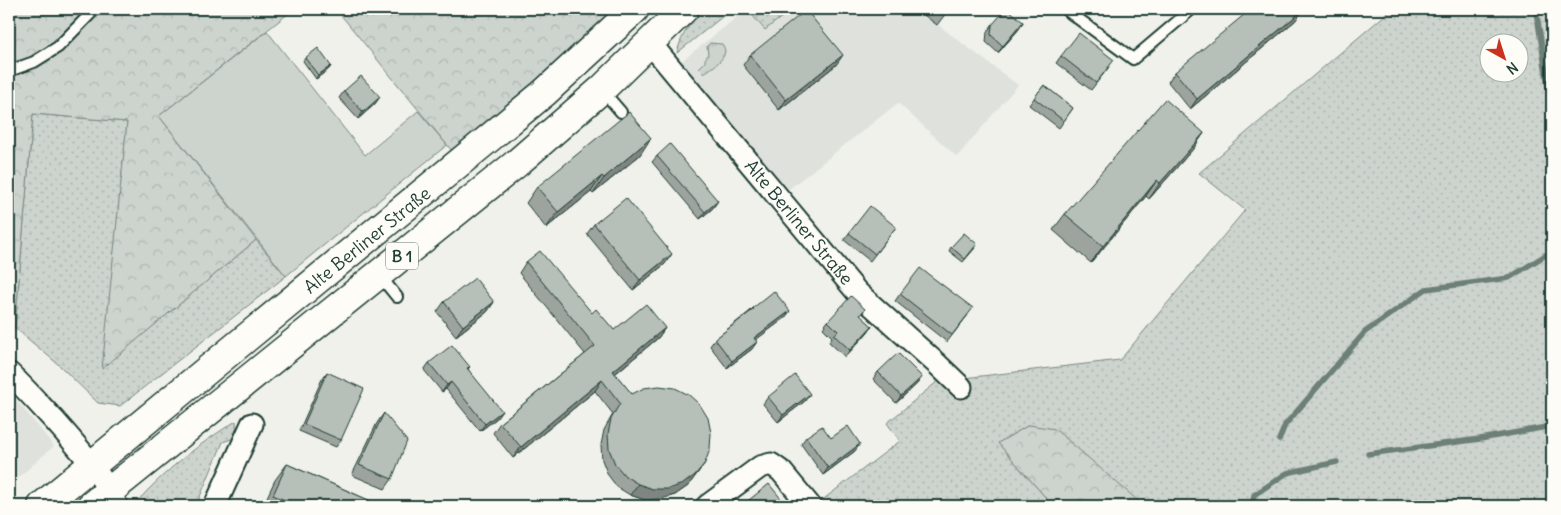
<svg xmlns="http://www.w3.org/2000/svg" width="1561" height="515" viewBox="0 0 1561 515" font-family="Delius,sans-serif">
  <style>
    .built { fill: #dfe2dc }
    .grass { fill: url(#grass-dots); stroke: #768880; fill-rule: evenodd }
    .forest { fill: url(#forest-crowns); stroke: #768880 }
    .park { fill: url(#park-tufts); stroke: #768880 }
    .garden { fill: #cdd3cd; stroke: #768880 }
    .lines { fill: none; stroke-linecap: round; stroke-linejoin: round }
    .stream { stroke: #6c8077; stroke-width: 5.5 }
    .service-casing { stroke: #1f3d34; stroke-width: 14 }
    .minor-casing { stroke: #1f3d34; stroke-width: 25 }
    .primary-casing { stroke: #1f3d34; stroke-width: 31 }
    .service { stroke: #fdfcf7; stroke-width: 10 }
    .minor { stroke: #fdfcf7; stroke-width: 21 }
    .primary { stroke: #fdfcf7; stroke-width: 28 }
    .wall { fill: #9da49e; stroke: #1f3d34 }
    .shaded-wall { fill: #7f8681; stroke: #1f3d34 }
    .building { fill: #b6bfb8; stroke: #1f3d34 }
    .labels { text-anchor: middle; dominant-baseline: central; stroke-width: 4; stroke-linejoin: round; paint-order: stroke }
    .shield { fill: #fdfcf7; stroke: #62766e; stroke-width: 1 }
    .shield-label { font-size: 16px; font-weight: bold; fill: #1f3d34 }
    .street-label { font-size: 18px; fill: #1f3d34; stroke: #fdfcf7 }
  </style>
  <defs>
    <pattern id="grass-dots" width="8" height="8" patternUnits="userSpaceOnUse" patternTransform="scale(1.25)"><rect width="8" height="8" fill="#cdd3cd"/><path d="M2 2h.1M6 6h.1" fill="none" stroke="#b0b6b1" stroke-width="1.8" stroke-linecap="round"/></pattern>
    <pattern id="forest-crowns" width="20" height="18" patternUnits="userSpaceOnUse" patternTransform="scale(1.25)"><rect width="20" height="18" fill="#cdd3cd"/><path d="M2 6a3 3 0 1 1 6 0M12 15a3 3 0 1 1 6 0" fill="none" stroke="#b0b6b1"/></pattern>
    <pattern id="park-tufts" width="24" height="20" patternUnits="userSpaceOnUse" patternTransform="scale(1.25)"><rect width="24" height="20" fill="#cdd3cd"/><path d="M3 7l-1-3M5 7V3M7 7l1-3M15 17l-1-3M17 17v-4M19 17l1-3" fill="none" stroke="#b0b6b1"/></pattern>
  </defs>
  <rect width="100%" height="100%" fill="#f0f1eb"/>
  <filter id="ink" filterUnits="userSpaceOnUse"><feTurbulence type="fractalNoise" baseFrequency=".02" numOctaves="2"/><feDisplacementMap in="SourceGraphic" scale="10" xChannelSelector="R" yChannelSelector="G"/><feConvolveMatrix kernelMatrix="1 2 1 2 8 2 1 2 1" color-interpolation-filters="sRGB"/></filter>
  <g filter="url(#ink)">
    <path class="built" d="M747 9H917L1018 85 957 157 898 103 784 193 678 64Z
      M9 391 54 446 9 486Z"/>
    <path class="grass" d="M704 9H732L677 53C682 32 690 24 704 9Z
      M747 9H792L765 30Z
      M1392 9H1552V506H1144L1119 486 1029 425 998 443 1053 506H827L821 501 900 441 887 423 938 381 1120 360 1245 210 1199 173ZM1488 42H1518V72H1488Z
      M33 114 127 122 103 368 256 240 286 276 120 406 98 403 59 365 15 328Z
      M236 421 237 437 223 442 196 506H137L136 503C165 470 199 444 236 421Z"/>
    <path class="forest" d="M9 9H294L159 116 256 240 102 369 127 122 33 114 15 328H9Z
      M336 9H615L589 35 452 151Z
      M1029 425 1055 429 1144 506H1053L998 443Z"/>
    <path class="park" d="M710 43 722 44C732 56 713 67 704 73L699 68 705 62V59L708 55 707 46Z"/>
    <path class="garden" d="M267 31 365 155 418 111 447 145 286 276 159 116Z"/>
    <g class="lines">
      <path class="stream" d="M1536 9 1552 111
        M1279 440 1285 425 1365 332 1426 289 1509 278 1552 251
        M1368 454 1480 439 1552 426
        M1252 506 1254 495 1287 473 1337 462"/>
      <defs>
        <path id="service" d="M1065 9 1133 59 1192 9
          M9 71 34 62 58 47 95 9
          M602 90 621 112
          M380 276 397 297"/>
        <path id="minor" d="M650 43 857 292 937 364 961 387
          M9 373C25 388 39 404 54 420 78 447 102 474 117 506
          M215 506 252 424
          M707 506 760 467 771 464 781 471 810 506"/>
        <path id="primary" d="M42 506 544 93 635 9
          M91 506 517 163 602 89 684 9"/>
      </defs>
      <use href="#service" class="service-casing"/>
      <use href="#minor" class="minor-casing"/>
      <use href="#primary" class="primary-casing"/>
      <use href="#service" class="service"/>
      <use href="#minor" class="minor"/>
      <use href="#primary" class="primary"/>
    </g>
    <path class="wall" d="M916 9H949L937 25Z
      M1296 20 1190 109 1168 82 1175 72Z
      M1023 22 1019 29 998 53 986 42 987 32 992 25Z
      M750 55 836 65 779 110 743 65Z
      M1061 56 1109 67 1091 90 1056 63Z
      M305 58 331 66 329 69 316 79 303 61Z
      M1044 85 1073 108 1059 128 1029 105Z
      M344 91 375 104 358 119 339 98Z
      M1204 133 1193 149 1149 199 1146 196 1091 263 1053 230 1065 214Z
      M640 155 593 194 591 192 546 228 526 203 537 187Z
      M657 156 713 208 700 219 652 162Z
      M594 224 665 264 633 290 587 234Z
      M896 227 870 261 844 240 849 233Z
      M951 247 975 248 963 262 949 251Z
      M526 262 614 330 665 328 658 338 615 374 632 394 705 463 688 486 675 495 660 499 645 500 630 495 617 487 608 475 602 460 601 445 604 430 613 414 595 391 513 458 493 433 500 423 585 354 519 273Z
      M900 294 968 315 947 342 895 301Z
      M444 302H494L487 312 456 336 437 312Z
      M753 308 785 318 755 340 752 349 727 368 710 346 715 339 749 312Z
      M865 309 860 316 872 326 867 333 845 357 829 342 832 337 823 328 828 321Z
      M429 363 470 367 468 369 497 418 480 431 446 389 442 392 424 370Z
      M327 372 341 440 336 447 299 431 322 379Z
      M878 372 922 377 917 384 896 403 873 379Z
      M768 397 805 401 778 422 763 404Z
      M384 413 392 479 385 489 352 475 377 423Z
      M806 437 831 438 855 451 823 475 801 444Z
      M287 464 382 506H263L275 480Z"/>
    <path class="shaded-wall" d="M1303 10 1296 20 1190 109 1197 99Z
      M1023 22 1019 29 998 53 1003 46Z
      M843 55 836 65 779 110 786 100Z
      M331 66 329 69 316 79 318 75Z
      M380 97 375 104 358 119 363 112Z
      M1204 133 1193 149 1149 199 1160 183Z
      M651 138 640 155 593 194 604 178Z
      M602 176 591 192 546 228 558 212Z
      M1157 180 1146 196 1091 263 1103 246Z
      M718 201 713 208 700 219 705 212Z
      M672 254 665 264 633 290 640 280Z
      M494 302 487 312 456 336 463 326Z
      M790 311 785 318 749 345 754 338Z
      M872 326 867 333 845 357 850 350Z
      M665 328 658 338 605 382 613 371Z
      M757 342 752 349 727 368 732 361Z
      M922 377 917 384 896 403 901 396Z
      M602 380 595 391 513 458 521 447Z
      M451 382 446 389 442 392 447 385Z
      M810 394 805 401 778 422 783 415Z
      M502 411 497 418 480 431 485 424Z
      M860 444 855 451 823 475 828 468Z
      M705 463 688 486 675 495 660 499 645 500 630 495 638 484Z"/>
    <path class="building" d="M936 9H948L944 15Z
      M1006 9H1008L1023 22 1003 46 991 35 992 25Z
      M1251 9H1302L1303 10 1197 99 1175 72Z
      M806 10 843 55 786 100 750 55Z
      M1079 33 1114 60 1096 83 1061 56Z
      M318 48 331 66 318 75 305 58Z
      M361 76 380 97 363 112 344 91Z
      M1044 85 1073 108 1064 121 1034 98Z
      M1165 99 1204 133 1160 183 1157 180 1103 246 1065 214Z
      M629 112 651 138 604 178 602 176 558 212 537 187Z
      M670 144 718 201 705 212 657 156Z
      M626 198 672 254 640 280 594 224Z
      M870 206 896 227 875 254 849 233Z
      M964 233 977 244 965 259 951 247Z
      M540 251 592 313 596 309 614 330 646 304 665 328 613 371 632 394 644 388 659 386 675 388 689 395 700 405 708 418 711 433 710 449 705 463 695 475 683 484 668 489H653L638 484 625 476 615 464 609 449 608 434 611 419 620 403 602 380 521 447 500 423 595 346 526 262Z
      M920 268 973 308 952 335 900 294Z
      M475 278 494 302 463 326 444 302Z
      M774 291 790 311 754 338 757 342 732 361 715 339 754 309 753 308Z
      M851 296 865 309 860 315 872 326 850 350 834 335 838 331 828 321Z
      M452 345 470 367 467 368 502 411 485 424 451 382 447 385 429 363Z
      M898 353 922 377 901 396 878 372Z
      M327 372 364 389 341 440 304 424Z
      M795 375 810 394 783 415 768 397Z
      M384 413 407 441 392 479 359 465Z
      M822 426 831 438 848 426 860 444 828 468 806 437Z
      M287 464 382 506H299L273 495Z
      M769 484 787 506H746L744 504Z"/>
  </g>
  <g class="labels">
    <rect class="shield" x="386" y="242.5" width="32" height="27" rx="4"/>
    <g class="shield-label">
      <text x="402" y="256">B 1</text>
    </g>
    <g class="street-label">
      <text transform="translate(799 222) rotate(50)">Alte Berliner Straße</text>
      <text transform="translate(367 240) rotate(-39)">Alte Berliner Straße</text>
    </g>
  </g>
  <rect width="1561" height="515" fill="none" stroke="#fdfcf7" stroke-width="30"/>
  <rect x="15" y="15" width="1531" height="485" fill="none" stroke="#1f3d34" stroke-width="2" filter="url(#ink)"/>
  <g transform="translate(1504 58) rotate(141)"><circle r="24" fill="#fdfcf7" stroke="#a4b0a9"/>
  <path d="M0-4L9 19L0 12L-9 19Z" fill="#c8321e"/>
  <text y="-8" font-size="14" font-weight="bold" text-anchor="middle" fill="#1f3d34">N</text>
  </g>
</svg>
